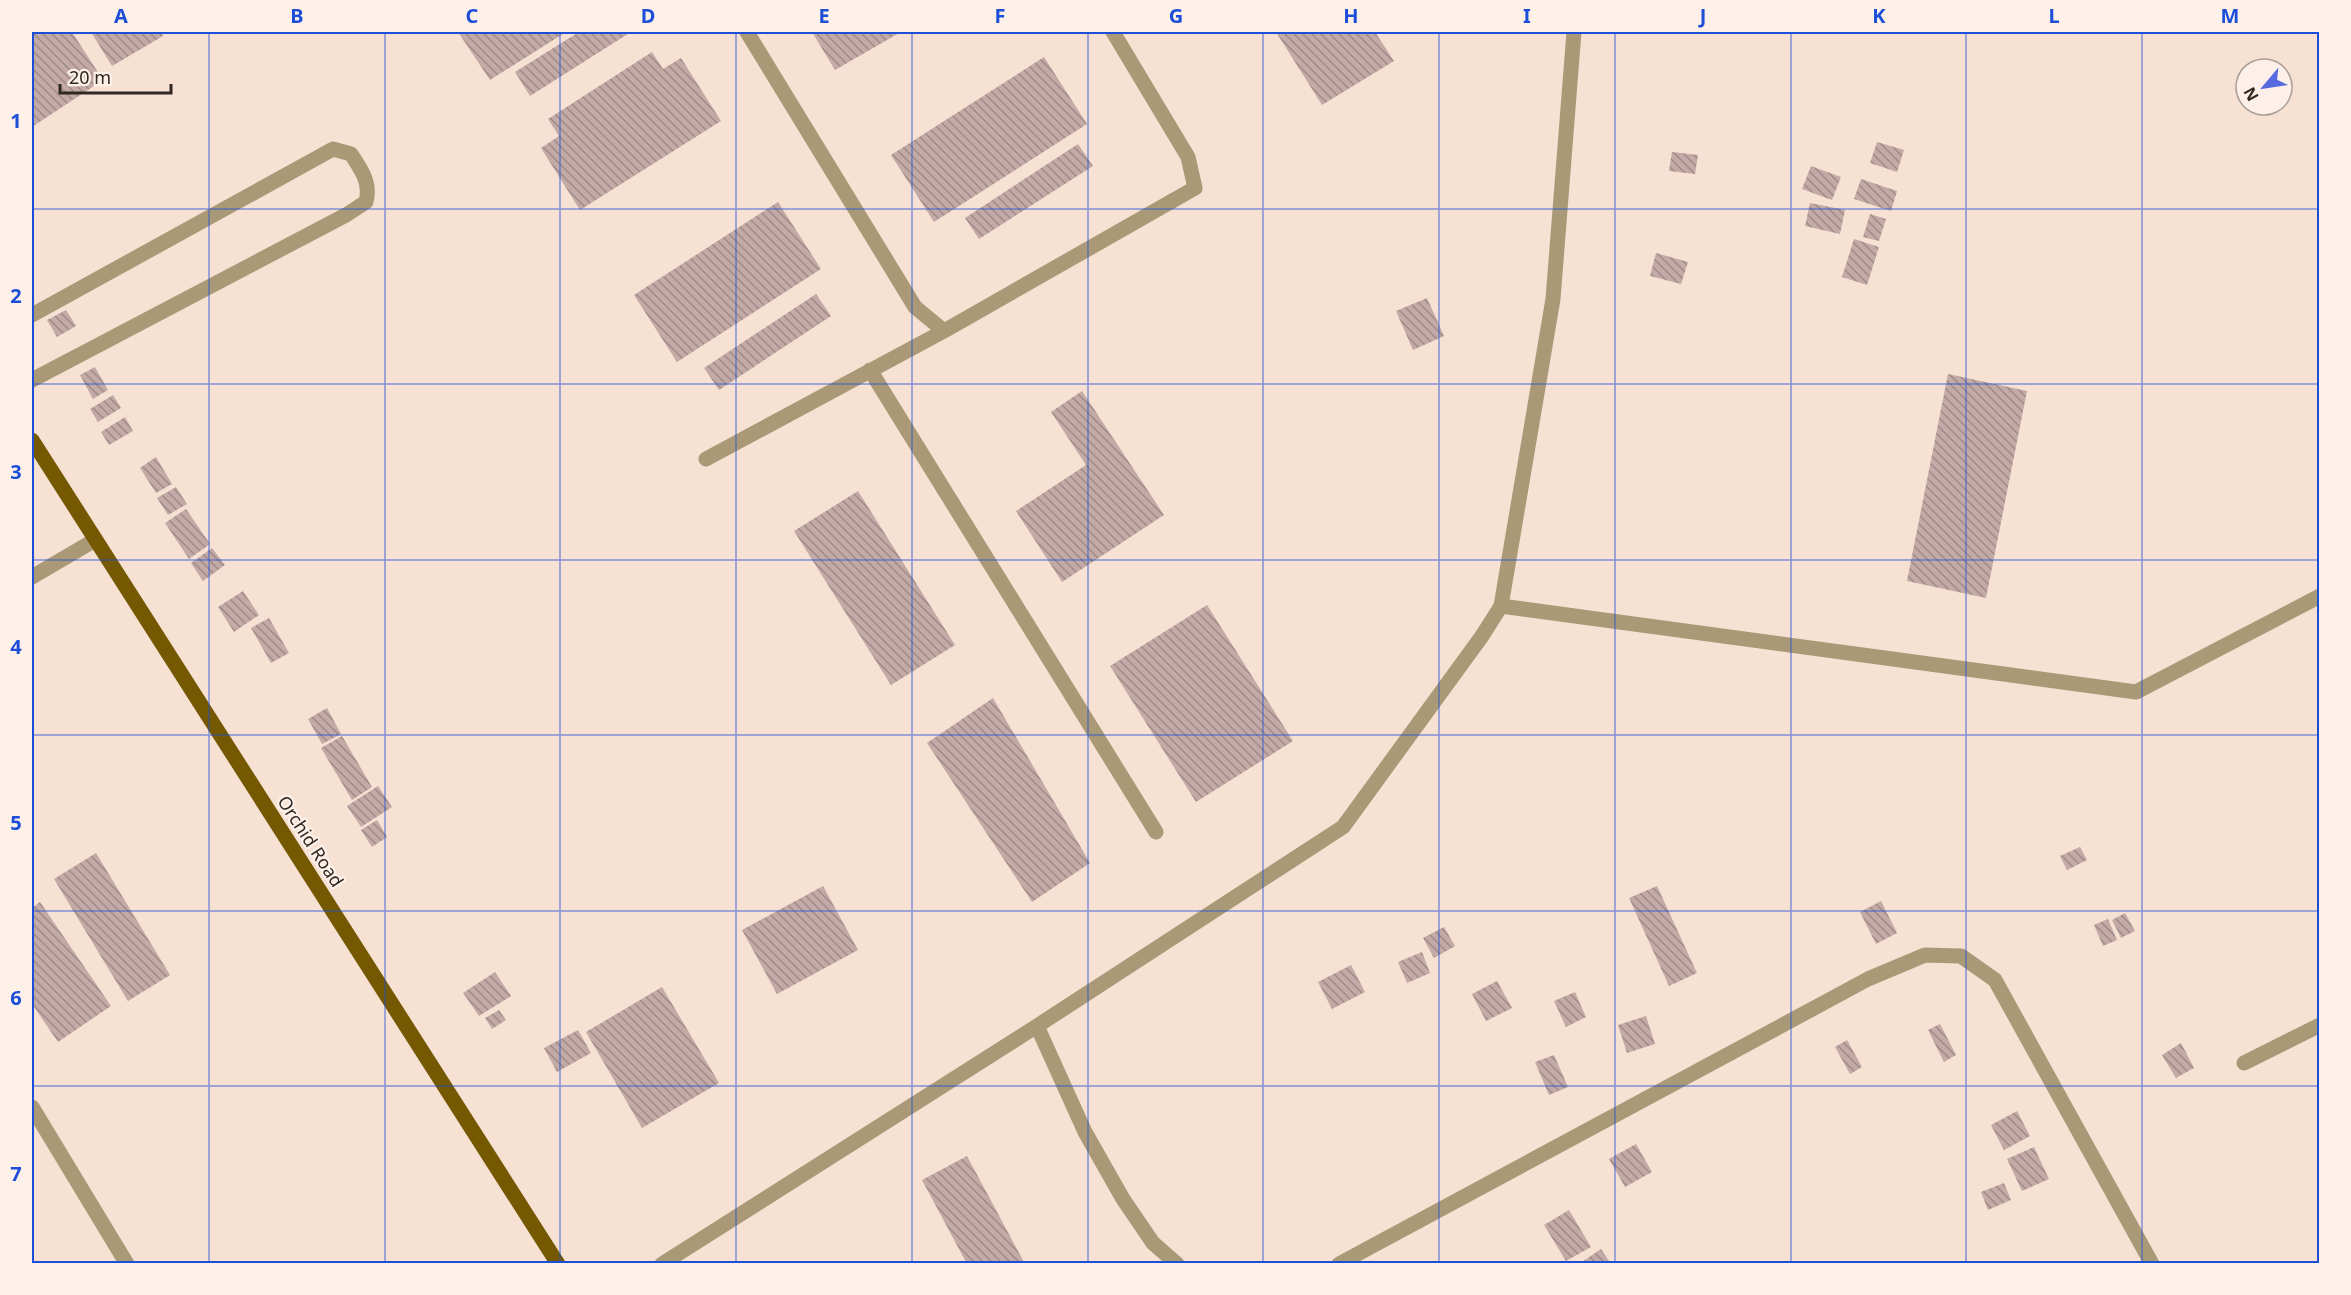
<svg xmlns="http://www.w3.org/2000/svg" width="2351" height="1295" viewBox="0 0 2351 1295" font-family="'Noto Sans',sans-serif">
  <style>
    .building { fill: url(#building-back-hatch) }
    .lines { fill: none; stroke-linecap: round; stroke-linejoin: round }
    .street { stroke: #a99976; stroke-width: 15 }
    .primary { stroke: #755802; stroke-width: 15 }
    .grid { fill: none; stroke: #1d4ed8; stroke-width: 1.5; stroke-opacity: 0.55 }
    .labels { text-anchor: middle; dominant-baseline: central; stroke-width: 4.5; stroke-linejoin: round; paint-order: stroke }
    .street-label { font-size: 18px; fill: #2f2823; stroke: #fdf0e8 }
    .neatline { fill: none; stroke: #1d4ed8; stroke-width: 2 }
    .grid-label { font-size: 20px; text-anchor: middle; font-weight: bold; fill: #1d4ed8 }
  </style>
  <defs>
    <pattern id="building-back-hatch" width="6" height="6" patternUnits="userSpaceOnUse" patternTransform="scale(1.5)"><rect width="6" height="6" fill="#c3aaa7"/><path d="M-1 5l2 2M0 0l6 6M5-1l2 2" fill="none" stroke="#9f8a88"/></pattern>
  </defs>
  <rect width="100%" height="100%" fill="#f6e1d3"/>
  <path class="building" d="M32 32H72L103 80 32 127Z
    M91 32H161L163 36 112 66Z
    M458 32H566L490 80Z
    M579 32H631L530 96 515 72Z
    M812 32H901L835 70Z
    M1276 32H1375L1394 61 1322 105Z
    M652 52 663 69 681 58 721 121 580 210 541 148 559 136 548 119Z
    M1044 57 1087 124 934 222 891 155Z
    M1877 142 1904 150 1897 172 1870 163Z
    M1078 144 1093 166 979 239 965 218Z
    M1672 152 1698 155 1695 174 1669 171Z
    M1811 166 1841 177 1832 200 1802 189Z
    M1861 179 1897 191 1891 211 1854 199Z
    M778 202 821 269 677 362 634 295Z
    M1810 203 1845 210 1840 234 1805 226Z
    M1870 214 1886 219 1879 241 1863 237Z
    M1854 239 1879 247 1867 285 1842 277Z
    M1656 253 1688 262 1681 284 1650 276Z
    M816 294 831 316 719 390 704 368Z
    M1427 298 1444 336 1413 350 1396 311Z
    M66 310 76 326 57 337 47 320Z
    M95 367 108 390 93 399 80 375Z
    M1948 374 2027 391 1986 598 1907 581Z
    M1082 391 1164 515 1062 582 1016 511 1086 465 1051 412Z
    M113 395 121 408 98 422 90 409Z
    M125 417 133 431 109 445 101 432Z
    M156 457 172 484 156 493 140 468Z
    M176 487 187 504 168 515 157 498Z
    M858 491 955 645 891 685 794 531Z
    M186 509 210 544 189 559 165 523Z
    M212 548 225 565 203 581 191 563Z
    M243 591 259 615 234 632 218 607Z
    M1207 605 1293 741 1196 802 1110 666Z
    M269 618 289 653 271 663 251 628Z
    M993 698 1090 863 1032 902 927 743Z
    M327 708 341 734 322 744 308 719Z
    M342 736 372 787 352 800 321 748Z
    M378 786 392 807 361 827 347 806Z
    M377 820 387 837 372 847 361 830Z
    M2080 847 2087 860 2067 870 2060 856Z
    M96 853 170 975 128 1001 54 879Z
    M823 886 858 950 777 994 742 930Z
    M1657 886 1697 973 1669 986 1629 898Z
    M1881 901 1897 933 1876 944 1860 912Z
    M40 902 111 1006 58 1042 32 1004V908Z
    M2125 913 2135 931 2121 938 2112 920Z
    M2108 919 2117 940 2103 946 2094 925Z
    M1444 927 1455 946 1434 958 1423 938Z
    M1422 952 1430 973 1407 983 1398 962Z
    M1351 965 1365 992 1332 1009 1318 982Z
    M495 972 511 996 479 1016 463 993Z
    M1497 981 1512 1008 1486 1021 1472 994Z
    M662 987 719 1083 642 1128 586 1032Z
    M1575 992 1586 1017 1566 1027 1554 1001Z
    M499 1010 506 1020 492 1029 485 1018Z
    M1646 1016 1655 1044 1627 1053 1618 1025Z
    M1940 1024 1956 1055 1944 1062 1928 1030Z
    M578 1030 591 1053 557 1072 544 1048Z
    M1847 1040 1862 1067 1850 1074 1835 1047Z
    M2181 1043 2194 1068 2176 1078 2162 1055Z
    M1554 1055 1568 1087 1549 1095 1535 1062Z
    M2017 1111 2030 1136 2004 1150 1991 1125Z
    M1636 1144 1652 1172 1625 1187 1609 1159Z
    M2034 1147 2049 1179 2022 1191 2007 1159Z
    M967 1156 1025 1264H967L922 1180Z
    M2004 1183 2011 1200 1988 1210 1981 1192Z
    M1569 1210 1591 1247 1566 1261 1544 1225Z
    M1601 1249 1611 1264H1579Z"/>
  <g class="lines">
    <path class="street" d="M747 32 915 307 944 331
      M32 315 333 149 351 154C362 171 371 183 366 202L346 215 32 380
      M870 370 1156 832
      M706 459 944 331 1195 188 1188 157 1113 32
      M32 577 95 540
      M1501 606 2136 692 2320 596
      M1037 1026 1085 1132 1123 1199 1153 1243 1177 1264
      M2244 1063 2320 1025
      M32 1107 127 1264
      M662 1264 1037 1026 1343 827 1482 636 1501 606 1553 299 1574 32
      M1339 1264 1868 979 1925 955 1961 956 1995 980 2152 1264"/>
    <path class="primary" d="M32 440 558 1264"/>
  </g>
  <path class="grid" d="M209 32V1264M385 32V1264M560 32V1264M736 32V1264M912 32V1264M1088 32V1264M1263 32V1264M1439 32V1264M1615 32V1264M1791 32V1264M1966 32V1264M2142 32V1264M32 209H2320M32 384H2320M32 560H2320M32 735H2320M32 911H2320M32 1086H2320"/>
  <g class="labels">
    <g class="street-label">
      <text transform="translate(311 841) rotate(57)">Orchid Road</text>
    </g>
  </g>
  <rect width="2351" height="1295" fill="none" stroke="#fdf0e8" stroke-width="66"/>
  <g transform="translate(2264 87) rotate(241)"><circle r="28" fill="#fdf0e8" stroke="#aba099" stroke-width="1.5"/>
  <path d="M0-4.5L10 22L0 15L-10 22Z" fill="#576ae0"/>
  <text y="-9" font-size="16" font-weight="bold" text-anchor="middle" fill="#2f2823">N</text>
  </g>
  <path d="M60 84v9h111v-9" fill="none" stroke="#2f2823" stroke-width="3"/>
  <text x="69" y="84" font-size="18" fill="#2f2823" stroke="#fdf0e8" stroke-width="4.5" paint-order="stroke">20 m</text>
  <rect x="33" y="33" width="2285" height="1229" class="neatline"/>
  <g class="grid-label">
    <text x="121" y="23">A</text>
    <text x="297" y="23">B</text>
    <text x="472" y="23">C</text>
    <text x="648" y="23">D</text>
    <text x="824" y="23">E</text>
    <text x="1000" y="23">F</text>
    <text x="1176" y="23">G</text>
    <text x="1351" y="23">H</text>
    <text x="1527" y="23">I</text>
    <text x="1703" y="23">J</text>
    <text x="1879" y="23">K</text>
    <text x="2054" y="23">L</text>
    <text x="2230" y="23">M</text>
    <text x="16" y="128">1</text>
    <text x="16" y="303">2</text>
    <text x="16" y="479">3</text>
    <text x="16" y="654">4</text>
    <text x="16" y="830">5</text>
    <text x="16" y="1005">6</text>
    <text x="16" y="1181">7</text>
  </g>
</svg>
